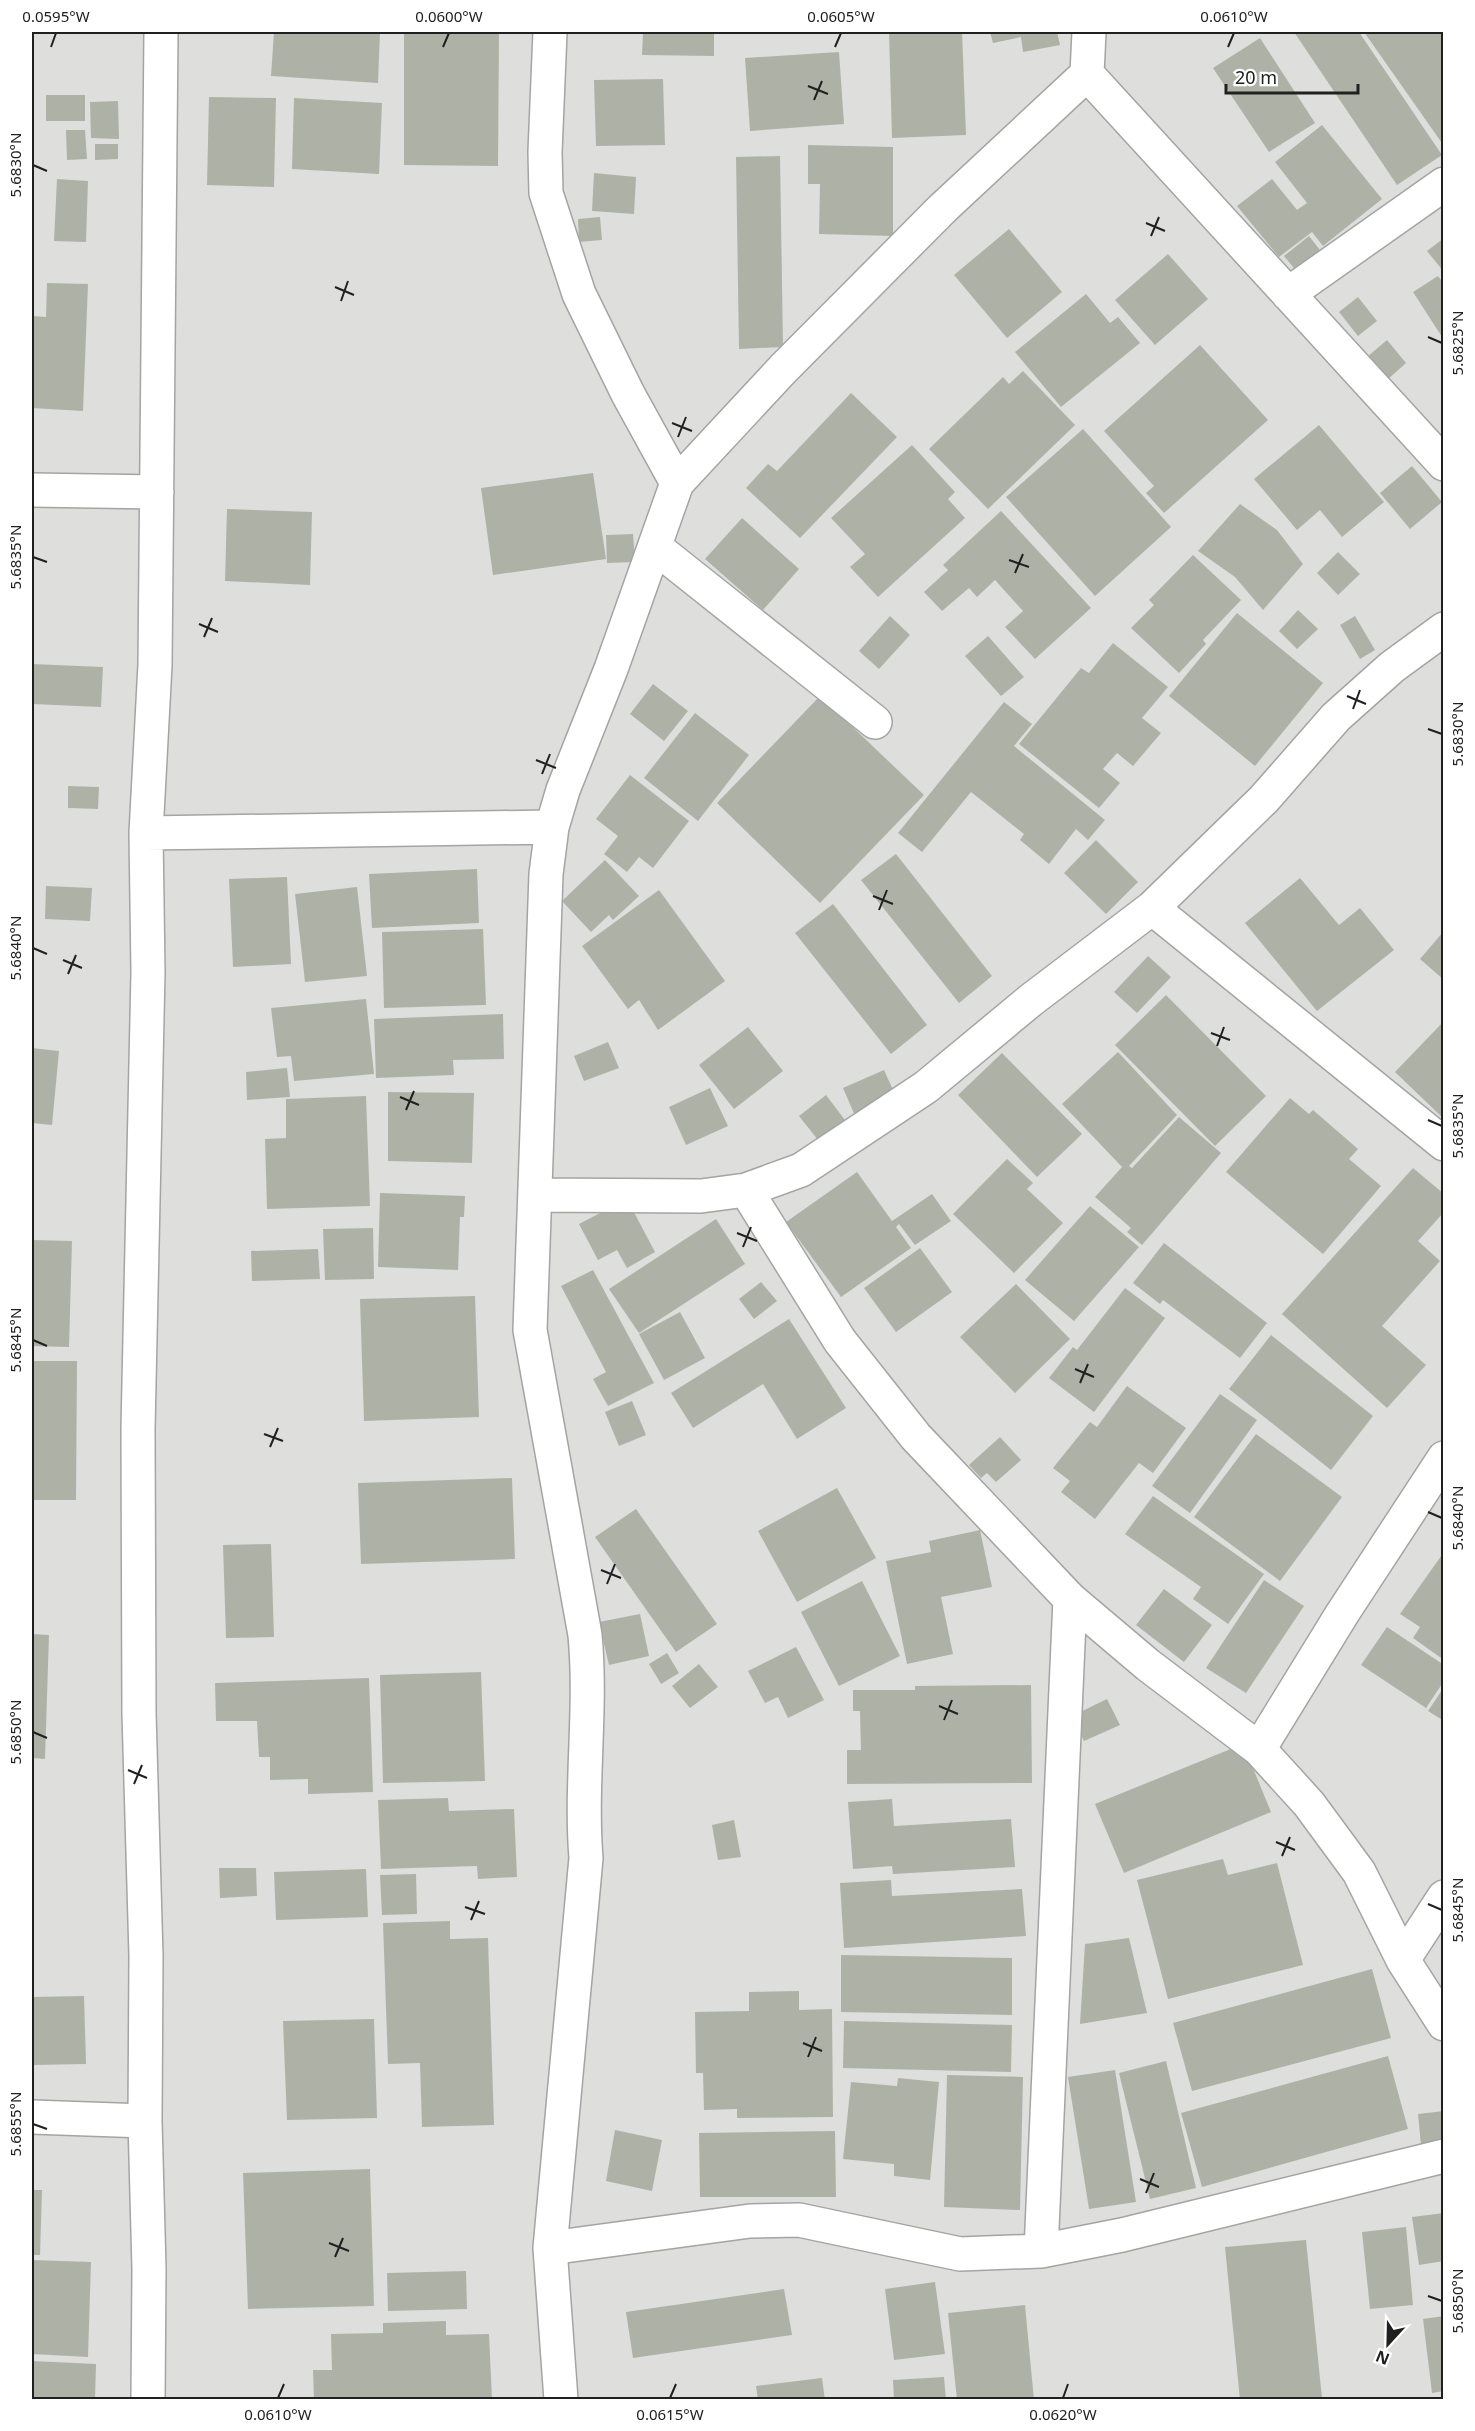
<svg xmlns="http://www.w3.org/2000/svg" width="1475" height="2431" viewBox="0 0 1475 2431" font-family="'Noto Sans',sans-serif">
  <style>
    .residential { fill: #dededd }
    .building { fill: #aeb2a6 }
    .lines { fill: none; stroke-linecap: round; stroke-linejoin: round }
    .minor-casing { stroke: #a4a4a4; stroke-width: 36 }
    .minor { stroke: #fff; stroke-width: 33 }
    .ticks { fill: none; stroke: #202020; stroke-width: 2 }
    .neatline { fill: none; stroke: #202020; stroke-width: 2 }
    .ticks-label { font-size: 15px; text-anchor: middle; fill: #202020 }
  </style>
  <rect width="100%" height="100%" fill="#ebf0e7"/>
  <path class="residential" d="M32 32H1443V2399H32Z"/>
  <path class="building" d="M274 32H380L378 83 271 76Z
    M404 32H499L498 166 404 165Z
    M643 32H714V56L642 55Z
    M889 32H962L966 135 892 138Z
    M990 32H1057L1060 45 1023 52 1021 37 993 43Z
    M1294 32H1359L1442 155 1397 185Z
    M1364 32H1444V146Z
    M1260 38 1315 123 1269 152 1213 68Z
    M839 52 844 124 750 131 745 58Z
    M663 79 665 145 596 146 594 80Z
    M46 95H85V121H46Z
    M209 97 276 98 274 187 207 185Z
    M294 98 382 103 379 174 292 169Z
    M118 101 119 139 91 138 90 102Z
    M1322 125 1382 199 1323 246 1312 232 1279 257 1237 206 1272 179 1297 210 1307 203 1275 162Z
    M66 130H85L87 159 67 160Z
    M95 144H118V159L95 160Z
    M808 145 893 147V236L819 234 820 184H808Z
    M780 156 783 347 739 349 736 157Z
    M594 173 636 177 634 214 592 211Z
    M57 179 88 181 86 242 54 241Z
    M600 217 602 240 579 242 578 219Z
    M1009 229 1062 292 1007 338 954 275Z
    M1309 236 1323 254 1298 273 1284 256Z
    M1444 238V272L1427 251Z
    M1168 254 1208 299 1155 345 1115 300Z
    M1438 276 1444 284V340L1413 292Z
    M47 283 88 284 83 411 32 408V316L46 317Z
    M1086 294 1110 323 1118 317 1140 343 1061 407 1015 352Z
    M1358 297 1377 321 1358 336 1339 312Z
    M1387 340 1406 363 1387 380 1367 357Z
    M1200 345 1268 420 1164 513 1146 493 1154 486 1104 431Z
    M1023 371 1075 425 988 509 929 449 1003 377 1009 384Z
    M851 393 897 437 800 538 746 488 768 464 777 471Z
    M1319 425 1384 502 1342 537 1320 510 1297 530 1254 479Z
    M1083 429 1171 527 1095 596 1006 497Z
    M912 445 955 492 948 499 965 518 878 597 850 567 865 554 831 518Z
    M1412 466 1442 502 1410 529 1380 493Z
    M593 473 606 559 493 575 481 488Z
    M1240 504 1277 530 1303 564 1263 610 1235 577 1198 551Z
    M227 509 312 512 310 585 225 581Z
    M1001 511 1091 608 1035 659 1005 627 1023 611 995 580 977 597 969 588 942 611 924 592 948 570 943 565Z
    M742 518 799 569 763 610 705 559Z
    M633 534 635 562 607 563 606 535Z
    M1338 552 1360 574 1338 595 1317 573Z
    M1193 555 1241 600 1203 640 1206 644 1179 673 1131 628 1154 605 1149 600Z
    M1298 610 1318 629 1297 649 1279 631Z
    M1237 613 1323 683 1255 766 1169 696Z
    M890 616 910 635 879 669 859 651Z
    M1355 616 1375 650 1360 659 1340 625Z
    M988 636 1024 677 1001 696 965 656Z
    M1113 643 1168 687 1142 718 1161 733 1133 766 1117 753 1103 769 1120 783 1099 808 1019 744 1081 668 1089 673Z
    M32 664 103 667 101 707 32 704Z
    M653 684 688 711 664 741 630 714Z
    M820 696 924 795 820 903 717 803Z
    M1004 702 1032 724 1014 746 1105 820 1088 840 1076 829 1049 864 1020 840 1024 834 971 792 922 852 898 833Z
    M695 713 749 755 698 821 644 778Z
    M630 775 689 821 653 868 639 857 627 872 604 854 618 836 596 819Z
    M68 786 99 787 98 809 68 808Z
    M1096 840 1138 882 1106 914 1064 873Z
    M896 854 992 976 959 1003 861 880Z
    M605 860 639 896 613 920 609 915 591 932 562 901Z
    M477 869 479 923 372 928 369 874Z
    M287 877 291 964 233 967 229 879Z
    M1300 878 1339 925 1360 908 1394 950 1317 1011 1245 923Z
    M46 886 92 888 90 921 45 919Z
    M357 887 367 976 305 982 295 894Z
    M659 890 725 981 658 1030 639 1000 628 1009 582 946Z
    M833 904 927 1025 891 1054 795 933Z
    M483 929 486 1005 384 1008 382 932Z
    M1444 931V980L1420 959Z
    M1148 956 1171 977 1137 1013 1114 992Z
    M1166 995 1266 1096 1215 1146 1115 1045Z
    M366 999 374 1074 294 1081 291 1056 277 1057 271 1008Z
    M503 1014 504 1059 453 1060 454 1075 376 1078 374 1019Z
    M1444 1021V1119L1395 1072Z
    M748 1027 783 1071 734 1109 699 1065Z
    M608 1042 619 1068 584 1081 574 1056Z
    M32 1048 59 1051 52 1125 32 1123Z
    M1118 1052 1177 1115 1129 1166 1132 1168 1179 1117 1221 1153 1142 1245 1127 1232 1131 1228 1095 1197 1122 1167 1062 1104Z
    M1002 1053 1082 1134 1037 1177 958 1095Z
    M287 1068 290 1097 247 1100 246 1072Z
    M884 1070 898 1101 856 1118 843 1088Z
    M710 1088 728 1126 686 1145 669 1107Z
    M388 1092 474 1093 472 1163 388 1161Z
    M826 1095 845 1120 818 1140 799 1116Z
    M366 1096 370 1206 267 1209 265 1139 286 1138V1099Z
    M1290 1098 1309 1114 1313 1110 1358 1149 1349 1159 1381 1186 1323 1254 1226 1172Z
    M1007 1159 1033 1183 1027 1189 1063 1223 1014 1273 953 1214Z
    M1413 1168 1444 1194V1212L1418 1241 1440 1261 1382 1326 1426 1365 1387 1408 1282 1314Z
    M857 1172 892 1221 932 1194 951 1221 915 1245 899 1224 896 1227 911 1248 841 1297 786 1222Z
    M380 1193 465 1196 464 1217H460L458 1270 378 1267Z
    M627 1199 655 1252 627 1268 617 1250 598 1260 579 1224Z
    M1090 1206 1139 1247 1074 1321 1025 1280Z
    M716 1219 745 1264 639 1333 609 1289Z
    M373 1228 374 1279 325 1280 323 1229Z
    M32 1240 72 1241 69 1347 32 1346Z
    M1164 1243 1267 1323 1240 1358 1163 1300 1160 1304 1133 1283Z
    M920 1248 952 1292 896 1332 864 1288Z
    M318 1249 320 1279 252 1281 251 1251Z
    M593 1270 654 1383 608 1406 593 1379 606 1372 561 1286Z
    M761 1282 777 1301 754 1319 739 1299Z
    M1016 1284 1070 1339 1015 1393 960 1337Z
    M1125 1288 1165 1318 1094 1412 1049 1378 1073 1347 1077 1350Z
    M475 1296 479 1417 364 1421 360 1299Z
    M680 1312 705 1358 664 1380 639 1334Z
    M789 1319 846 1408 797 1439 763 1384 693 1428 671 1393Z
    M1271 1335 1373 1416 1331 1470 1229 1389Z
    M33 1361H77L76 1500H33Z
    M1127 1386 1186 1428 1153 1473 1139 1463 1095 1519 1061 1492 1070 1481 1053 1468 1090 1422 1097 1427Z
    M1220 1394 1257 1420 1190 1513 1152 1486Z
    M632 1401 646 1435 619 1446 605 1412Z
    M1256 1434 1342 1497 1280 1581 1194 1517Z
    M1000 1437 1021 1460 996 1482 987 1473 981 1478 969 1465Z
    M512 1478 515 1559 361 1564 358 1483Z
    M837 1488 876 1558 797 1602 758 1531Z
    M1153 1496 1264 1574 1228 1624 1193 1599 1201 1587 1125 1534Z
    M636 1509 717 1624 676 1652 595 1537Z
    M980 1530 992 1587 941 1597 953 1654 907 1664 886 1561 931 1552 929 1541Z
    M271 1544 274 1637 226 1638 223 1545Z
    M1444 1552V1660L1413 1638 1420 1627 1400 1614Z
    M1264 1580 1304 1606 1246 1693 1206 1668Z
    M862 1581 900 1656 839 1686 801 1612Z
    M1164 1589 1212 1625 1184 1662 1136 1625Z
    M640 1614 649 1656 609 1665 599 1622Z
    M1387 1627 1444 1665V1681L1426 1708 1361 1665Z
    M32 1634 49 1635 45 1759 32 1758Z
    M796 1647 824 1700 788 1718 778 1697 765 1703 748 1671Z
    M667 1653 679 1673 661 1684 649 1664Z
    M699 1664 718 1687 690 1708 672 1686Z
    M481 1672 485 1781 383 1783 380 1675Z
    M369 1678 373 1792 308 1794V1779L270 1780V1757H259L257 1721H216L215 1683Z
    M1031 1685 1032 1783 847 1784V1750H861L860 1711H853V1690H915V1686Z
    M1444 1687V1721L1428 1711Z
    M1107 1699 1120 1725 1084 1741 1072 1716Z
    M1243 1744 1271 1812 1124 1873 1095 1804Z
    M448 1798 449 1811 514 1809 517 1877 478 1879 477 1866 381 1869 378 1800Z
    M892 1799 894 1826 1011 1819 1015 1867 893 1874 892 1866 853 1869 848 1802Z
    M734 1820 741 1857 718 1860 712 1825Z
    M1223 1859 1228 1875 1277 1863 1303 1965 1168 1999 1137 1880Z
    M219 1868H256L257 1896 220 1898Z
    M366 1869 368 1917 276 1920 274 1872Z
    M416 1874 417 1914 382 1915 380 1875Z
    M891 1880 892 1896 1022 1889 1026 1936 844 1948 840 1883Z
    M450 1921V1939L488 1938 494 2125 422 2127 420 2063 388 2064 383 1923Z
    M1129 1938 1147 2013 1080 2024 1085 1944Z
    M841 1955 1012 1958V2015L841 2012Z
    M1372 1969 1391 2038 1192 2091 1173 2023Z
    M799 1991V2010L832 2009 833 2117 737 2118V2109L704 2110 703 2073H696L695 2012 749 2011V1992Z
    M84 1996 86 2064 32 2065V1997Z
    M374 2019 377 2118 287 2120 283 2021Z
    M844 2021 1012 2025 1011 2072 843 2068Z
    M1388 2056 1408 2129 1202 2187 1181 2113Z
    M1166 2061 1196 2188 1150 2199 1119 2073Z
    M1115 2070 1136 2202 1089 2209 1068 2077Z
    M947 2075 1023 2077 1020 2210 944 2207Z
    M898 2078 939 2082 930 2180 894 2176V2164L843 2159 851 2082 897 2086Z
    M1444 2111V2143L1421 2145 1418 2114Z
    M615 2130 662 2140 652 2191 606 2181Z
    M835 2131 836 2197H700L699 2133Z
    M370 2169 374 2306 248 2309 243 2173Z
    M32 2190H42L40 2255H32Z
    M1444 2213V2261L1419 2265 1412 2217Z
    M1406 2227 1413 2305 1370 2309 1362 2232Z
    M1306 2240 1322 2398 1240 2400 1225 2247Z
    M32 2260 91 2262 88 2357 32 2354Z
    M466 2271 467 2309 388 2311 387 2273Z
    M935 2282 945 2354 894 2360 885 2289Z
    M784 2289 792 2335 633 2358 626 2312Z
    M1025 2305 1034 2400H957L948 2313Z
    M1444 2316V2391L1432 2393 1423 2319Z
    M446 2321V2335L489 2334 492 2400H314L313 2370H332L331 2334 383 2333V2323Z
    M32 2361 96 2364 95 2400H32Z
    M944 2377 946 2400H894L893 2380Z
    M822 2378 825 2400H758L756 2386Z"/>
  <g class="lines">
    <defs>
      <path id="minor" d="M550 32 545 152 546 193 579 294 628 394 677 483
        M1089 32 1087 74 1444 464
        M1288 294 1444 184
        M32 490 157 492
        M655 547 875 722
        M146 833 552 827
        M1152 908 1444 1144
        M746 1190 840 1341 916 1437 1070 1599 1148 1665 1259 1749 1309 1804 1359 1872 1403 1960 1444 2024
        M536 1195 701 1196 746 1190 801 1170 926 1087 1031 1000 1152 908 1264 799 1336 717 1392 667 1444 629
        M1259 1749 1342 1614 1444 1458
        M1403 1960 1444 1897
        M32 2117 145 2121
        M550 2248 750 2221 799 2220 960 2254 1041 2251 1122 2235 1444 2156
        M1041 2251 1070 1599
        M148 2400 149 2269 145 2121 146 1956 139 1713 138 1429 148 972 146 833 155 665 161 32
        M561 2400 550 2248 586 1858C580 1784 592 1709 585 1635L530 1330 546 874 552 827 563 790 611 669 677 483 783 369 942 209 1087 74"/>
    </defs>
    <use href="#minor" class="minor-casing"/>
    <use href="#minor" class="minor"/>
  </g>
  <path class="ticks" d="M51 47 56 33M443 47 449 33M835 47 841 33M1228 47 1234 33M808 86 828 94M814 100 822 81M33 165 47 171M1146 223 1165 231M1151 236 1159 217M335 287 354 295M341 301 348 281M1428 337 1442 343M672 423 692 431M678 437 686 417M33 557 47 562M1009 560 1029 567M1015 573 1023 554M199 624 218 632M204 637 212 618M1347 696 1366 704M1353 709 1360 690M1428 729 1442 734M536 760 556 768M542 774 550 754M873 896 893 904M879 910 887 890M33 948 47 954M63 960 82 968M68 974 76 955M1211 1033 1230 1040M1217 1046 1224 1027M400 1097 419 1105M406 1110 414 1091M1428 1120 1442 1126M737 1233 757 1241M743 1247 751 1227M33 1340 47 1346M1075 1369 1094 1377M1080 1383 1088 1364M264 1434 283 1441M270 1447 278 1428M1428 1512 1442 1518M601 1570 621 1578M607 1584 615 1564M939 1706 958 1714M944 1720 952 1700M33 1732 47 1738M128 1770 147 1778M134 1784 142 1765M1276 1842 1295 1850M1282 1856 1290 1837M1428 1904 1442 1910M465 1907 485 1914M471 1920 479 1901M803 2043 822 2051M808 2057 816 2037M33 2124 47 2129M1140 2179 1159 2187M1146 2193 1154 2173M329 2243 349 2251M335 2257 343 2238M1428 2296 1442 2301M278 2398 284 2384M670 2398 676 2384M1063 2398 1068 2384"/>
  <rect width="1475" height="2431" fill="none" stroke="#ffffff" stroke-width="66"/>
  <g transform="translate(1388 2344) rotate(202)" stroke="#ffffff" stroke-width="4.5" paint-order="stroke">
  <path d="M0-4.5L10 22L0 15L-10 22Z" fill="#202020"/>
  <text y="-9" font-size="16" font-weight="bold" text-anchor="middle" fill="#202020">N</text>
  </g>
  <path d="M1226 84v9h132v-9" fill="none" stroke="#202020" stroke-width="3"/>
  <text x="1235" y="84" font-size="18" fill="#202020" stroke="#ffffff" stroke-width="4.5" paint-order="stroke">20 m</text>
  <rect x="33" y="33" width="1409" height="2365" class="neatline"/>
  <g class="ticks-label">
    <text x="56" y="22">0.0595°W</text>
    <text x="449" y="22">0.0600°W</text>
    <text x="841" y="22">0.0605°W</text>
    <text x="1234" y="22">0.0610°W</text>
    <text transform="translate(16 165) rotate(-90)" y="5">5.6830°N</text>
    <text transform="translate(1458 343) rotate(-90)" y="5">5.6825°N</text>
    <text transform="translate(16 557) rotate(-90)" y="5">5.6835°N</text>
    <text transform="translate(1458 734) rotate(-90)" y="5">5.6830°N</text>
    <text transform="translate(16 948) rotate(-90)" y="5">5.6840°N</text>
    <text transform="translate(1458 1126) rotate(-90)" y="5">5.6835°N</text>
    <text transform="translate(16 1340) rotate(-90)" y="5">5.6845°N</text>
    <text transform="translate(1458 1518) rotate(-90)" y="5">5.6840°N</text>
    <text transform="translate(16 1732) rotate(-90)" y="5">5.6850°N</text>
    <text transform="translate(1458 1910) rotate(-90)" y="5">5.6845°N</text>
    <text transform="translate(16 2124) rotate(-90)" y="5">5.6855°N</text>
    <text transform="translate(1458 2301) rotate(-90)" y="5">5.6850°N</text>
    <text x="278" y="2420">0.0610°W</text>
    <text x="670" y="2420">0.0615°W</text>
    <text x="1063" y="2420">0.0620°W</text>
  </g>
</svg>
